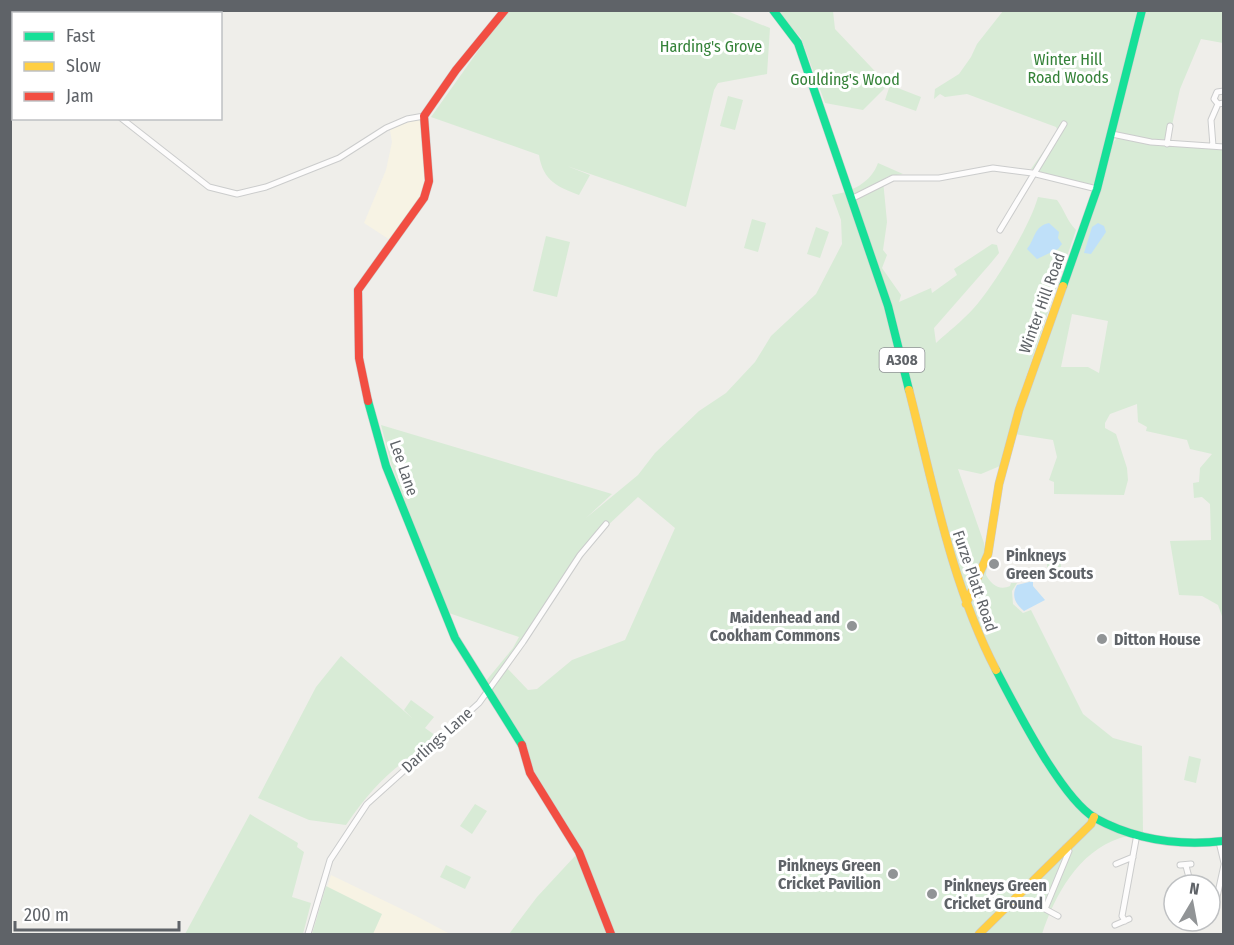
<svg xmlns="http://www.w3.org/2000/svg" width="1234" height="945" viewBox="0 0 1234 945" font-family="'Fira Sans Condensed',sans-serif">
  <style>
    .commercial { fill: #f7f3e4 }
    .green { fill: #d8ebd6; fill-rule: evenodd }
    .water { fill: #bfe0f9 }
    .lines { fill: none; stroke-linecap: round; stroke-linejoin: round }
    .street-casing { stroke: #cbcccc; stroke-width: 7 }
    .fast-casing { stroke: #cacacb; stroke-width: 9 }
    .slow-casing { stroke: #cacacb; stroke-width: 9 }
    .jam-casing { stroke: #cacacb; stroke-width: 9 }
    .street { stroke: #fdfcfc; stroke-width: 5 }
    .fast { stroke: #16e098; stroke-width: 8 }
    .slow { stroke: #ffcf43; stroke-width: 8 }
    .jam { stroke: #f24e42; stroke-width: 8 }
    .poi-dot { fill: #919496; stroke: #fff; stroke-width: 2 }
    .labels { text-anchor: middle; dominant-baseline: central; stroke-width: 6; stroke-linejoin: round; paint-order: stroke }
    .shield { fill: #fff; stroke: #8f9295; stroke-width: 1.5 }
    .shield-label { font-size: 15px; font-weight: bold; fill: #5f6368 }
    .park-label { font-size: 16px; fill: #348238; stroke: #fff }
    .street-label { font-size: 16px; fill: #5f6368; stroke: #fff }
    .poi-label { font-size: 16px; font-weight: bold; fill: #5f6368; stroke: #fff; text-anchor: start }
  </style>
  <rect width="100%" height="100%" fill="#efeeea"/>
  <path class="commercial" d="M414 118 422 120 425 182 422 193 408 218 390 240 364 223 386 170 392 142 390 130Z
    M331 875 418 917 450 934H312Z"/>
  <path class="green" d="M510 11H727L770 28 767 74 718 83 714 90 686 207 567 166 590 175 579 195C558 187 543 181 539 155L431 117 500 20Z
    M776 11H833L835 29 888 85 863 110 825 103 801 38Z
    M1003 11H1223V43L1201 39 1180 89 1168 143 1223 148V619L1218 605 1202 596 1179 595 1170 541 1211 540 1210 504 1202 497 1194 498 1193 483 1199 482 1200 468 1212 454 1190 449 1187 440 1146 431 1147 427 1138 422 1137 404 1110 414 1105 423V428L1116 434 1127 468 1128 480 1124 495 1054 494V482L1049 480 1057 457 1053 440 1014 434 1084 239 1111 145 1117 138 1114 137 1123 102 1118 101 1097 181 1090 186 1031 169 1058 131 1056 127 967 94 945 97 940 94 934 99 935 89 959 74 971 57 977 44ZM1072 314 1108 321 1099 373 1088 367H1061Z
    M890 85 921 97 916 111 885 100Z
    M728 96 743 100 735 130 720 126Z
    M878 163 903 174 889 176 883 180 887 222 883 250 887 255 882 268 901 295 899 302 931 288 932 293 957 275 954 269 992 244 997 245 999 253 990 264 934 328 936 343C948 332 962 321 973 309 994 286 1030 226 1038 197L1057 200C1065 211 1067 221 1076 230L1021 392 1000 466 981 474 958 469 984 543 985 552 979 568 987 567 986 575C991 584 999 591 1010 586L1011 583H1017L1012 591 1013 604 1023 613 1031 610 1083 714 1113 738 1142 746 1143 833C1135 836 1128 836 1120 838 1078 852 1055 895 1042 934H613L598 893 538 785 524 750 485 682 513 648 519 637 446 612 391 464 381 425 612 494 586 518 638 475 655 453 699 411 726 393 755 362 771 336 816 294 842 244 841 220 832 195C851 192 871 183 878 163ZM638 497 675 528 625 640 572 660 537 689 528 690 507 668 589 543Z
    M752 219 766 223 758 252 744 248Z
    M816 227 829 232 820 258 807 254Z
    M546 236 570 242 557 297 533 291Z
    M1047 550H1061V577H1047Z
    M341 656 412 718 404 710 411 700 434 717 425 728 439 738C397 763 373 785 346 825L309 820 258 798 316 687Z
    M1189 756 1201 759 1196 783 1184 780Z
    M475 804 487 811 472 834 460 826Z
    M250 814 298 843 297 847 304 852 292 897 311 903 303 934H185Z
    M575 856 579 859 610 934H509L537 897Z
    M446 865 471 877 465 889 440 877Z
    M326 886 382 914 373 934H312Z"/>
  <path class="water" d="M1049 223 1059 232 1058 238 1062 244 1058 249 1037 259 1027 249C1035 239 1034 226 1049 223Z
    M1098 223 1104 226 1106 232 1091 254 1084 253 1092 227Z
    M1033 581V586L1045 600 1024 611C1015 604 1011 595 1017 585Z"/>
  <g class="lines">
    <defs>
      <path id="street" d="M10 58 14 59
        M1224 91 1217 92 1214 99 1218 104 1224 103
        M121 118 209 187 237 194 266 187 339 158 386 128 407 119 424 116
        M1112 134 1151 142 1224 147
        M1167 144 1170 126
        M1213 146 1211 120 1218 104
        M853 198 893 178H939L993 168 1032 173 1097 189
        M1000 230 1064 124
        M1219 842 1224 863
        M1116 864 1133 857
        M1180 865 1191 864
        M1186 866 1191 885
        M1210 906H1215L1224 865
        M1058 916 1045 909 1069 851 1066 847
        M1125 921 1122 916 1137 834
        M1115 925 1129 919
        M308 934 330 860 367 804 479 703 523 642 580 555 606 524"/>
      <path id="fast" d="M773 10 798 43 888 306 909 390
        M1063 286 1097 189 1142 10
        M368 401 386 466 455 638 522 745
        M996 670C1015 706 1061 798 1095 818 1135 840 1179 846 1224 841"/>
      <path id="slow" d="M909 390C933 484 951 583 996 670
        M966 604 988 554 999 484 1019 410 1063 286
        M979 934 1091 824 1094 817"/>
      <path id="jam" d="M368 401 359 358 358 290 424 198 429 181 424 116 456 70 505 10
        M522 745 530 773 579 852 611 934"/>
    </defs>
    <use href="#street" class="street-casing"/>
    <use href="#fast" class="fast-casing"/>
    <use href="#slow" class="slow-casing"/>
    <use href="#jam" class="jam-casing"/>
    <use href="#street" class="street"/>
    <use href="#fast" class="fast"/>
    <use href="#slow" class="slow"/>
    <use href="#jam" class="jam"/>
  </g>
  <g class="poi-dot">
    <circle cx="994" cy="564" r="6"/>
    <circle cx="852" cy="626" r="6"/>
    <circle cx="1102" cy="639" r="6"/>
    <circle cx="893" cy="874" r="6"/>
    <circle cx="932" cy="894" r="6"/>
  </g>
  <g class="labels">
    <rect class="shield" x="879.5" y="348" width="45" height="24" rx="4.5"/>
    <g class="shield-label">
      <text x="902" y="360">A308</text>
    </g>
    <g class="park-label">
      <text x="711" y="46">Harding's Grove</text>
      <text x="1068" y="59">Winter Hill<tspan x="1068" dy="18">Road Woods</tspan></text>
      <text x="845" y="79">Goulding's Wood</text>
    </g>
    <g class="street-label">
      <text transform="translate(1042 303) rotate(-70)">Winter Hill Road</text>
      <text transform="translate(404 468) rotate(71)">Lee Lane</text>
      <text transform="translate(975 581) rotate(71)">Furze Platt Road</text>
      <text transform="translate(437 740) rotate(-42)">Darlings Lane</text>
    </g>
    <g class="poi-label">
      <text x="1006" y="555">Pinkneys<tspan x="1006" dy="18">Green Scouts</tspan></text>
      <text x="840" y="617" text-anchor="end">Maidenhead and<tspan x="840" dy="18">Cookham Commons</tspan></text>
      <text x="1114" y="639">Ditton House</text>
      <text x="881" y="865" text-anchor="end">Pinkneys Green<tspan x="881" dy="18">Cricket Pavilion</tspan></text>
      <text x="944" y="885">Pinkneys Green<tspan x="944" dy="18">Cricket Ground</tspan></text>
    </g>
  </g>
  <rect width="1234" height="945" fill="none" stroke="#5f6368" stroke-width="24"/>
  <rect x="12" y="12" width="210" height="108" fill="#ffffff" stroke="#bfc1c3" stroke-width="1.5"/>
  <rect x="24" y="32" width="30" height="9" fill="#16e098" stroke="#bfc1c3" stroke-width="1.5"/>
  <text x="66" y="42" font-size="18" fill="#5f6368">Fast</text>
  <rect x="24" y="62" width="30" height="9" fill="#ffcf43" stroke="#bfc1c3" stroke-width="1.5"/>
  <text x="66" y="72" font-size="18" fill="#5f6368">Slow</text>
  <rect x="24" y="92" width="30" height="9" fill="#f24e42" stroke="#bfc1c3" stroke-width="1.5"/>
  <text x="66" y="102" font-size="18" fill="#5f6368">Jam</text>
  <g transform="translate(1192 903) rotate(10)"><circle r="28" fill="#ffffff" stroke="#bfc1c3" stroke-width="1.5"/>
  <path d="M0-4.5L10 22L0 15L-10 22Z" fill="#919496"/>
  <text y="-9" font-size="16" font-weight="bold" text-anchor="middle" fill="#5f6368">N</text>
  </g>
  <path d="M15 921v9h164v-9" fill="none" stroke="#5f6368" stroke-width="3"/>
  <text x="24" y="921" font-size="18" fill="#5f6368" stroke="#ffffff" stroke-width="4.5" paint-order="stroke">200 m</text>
</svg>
